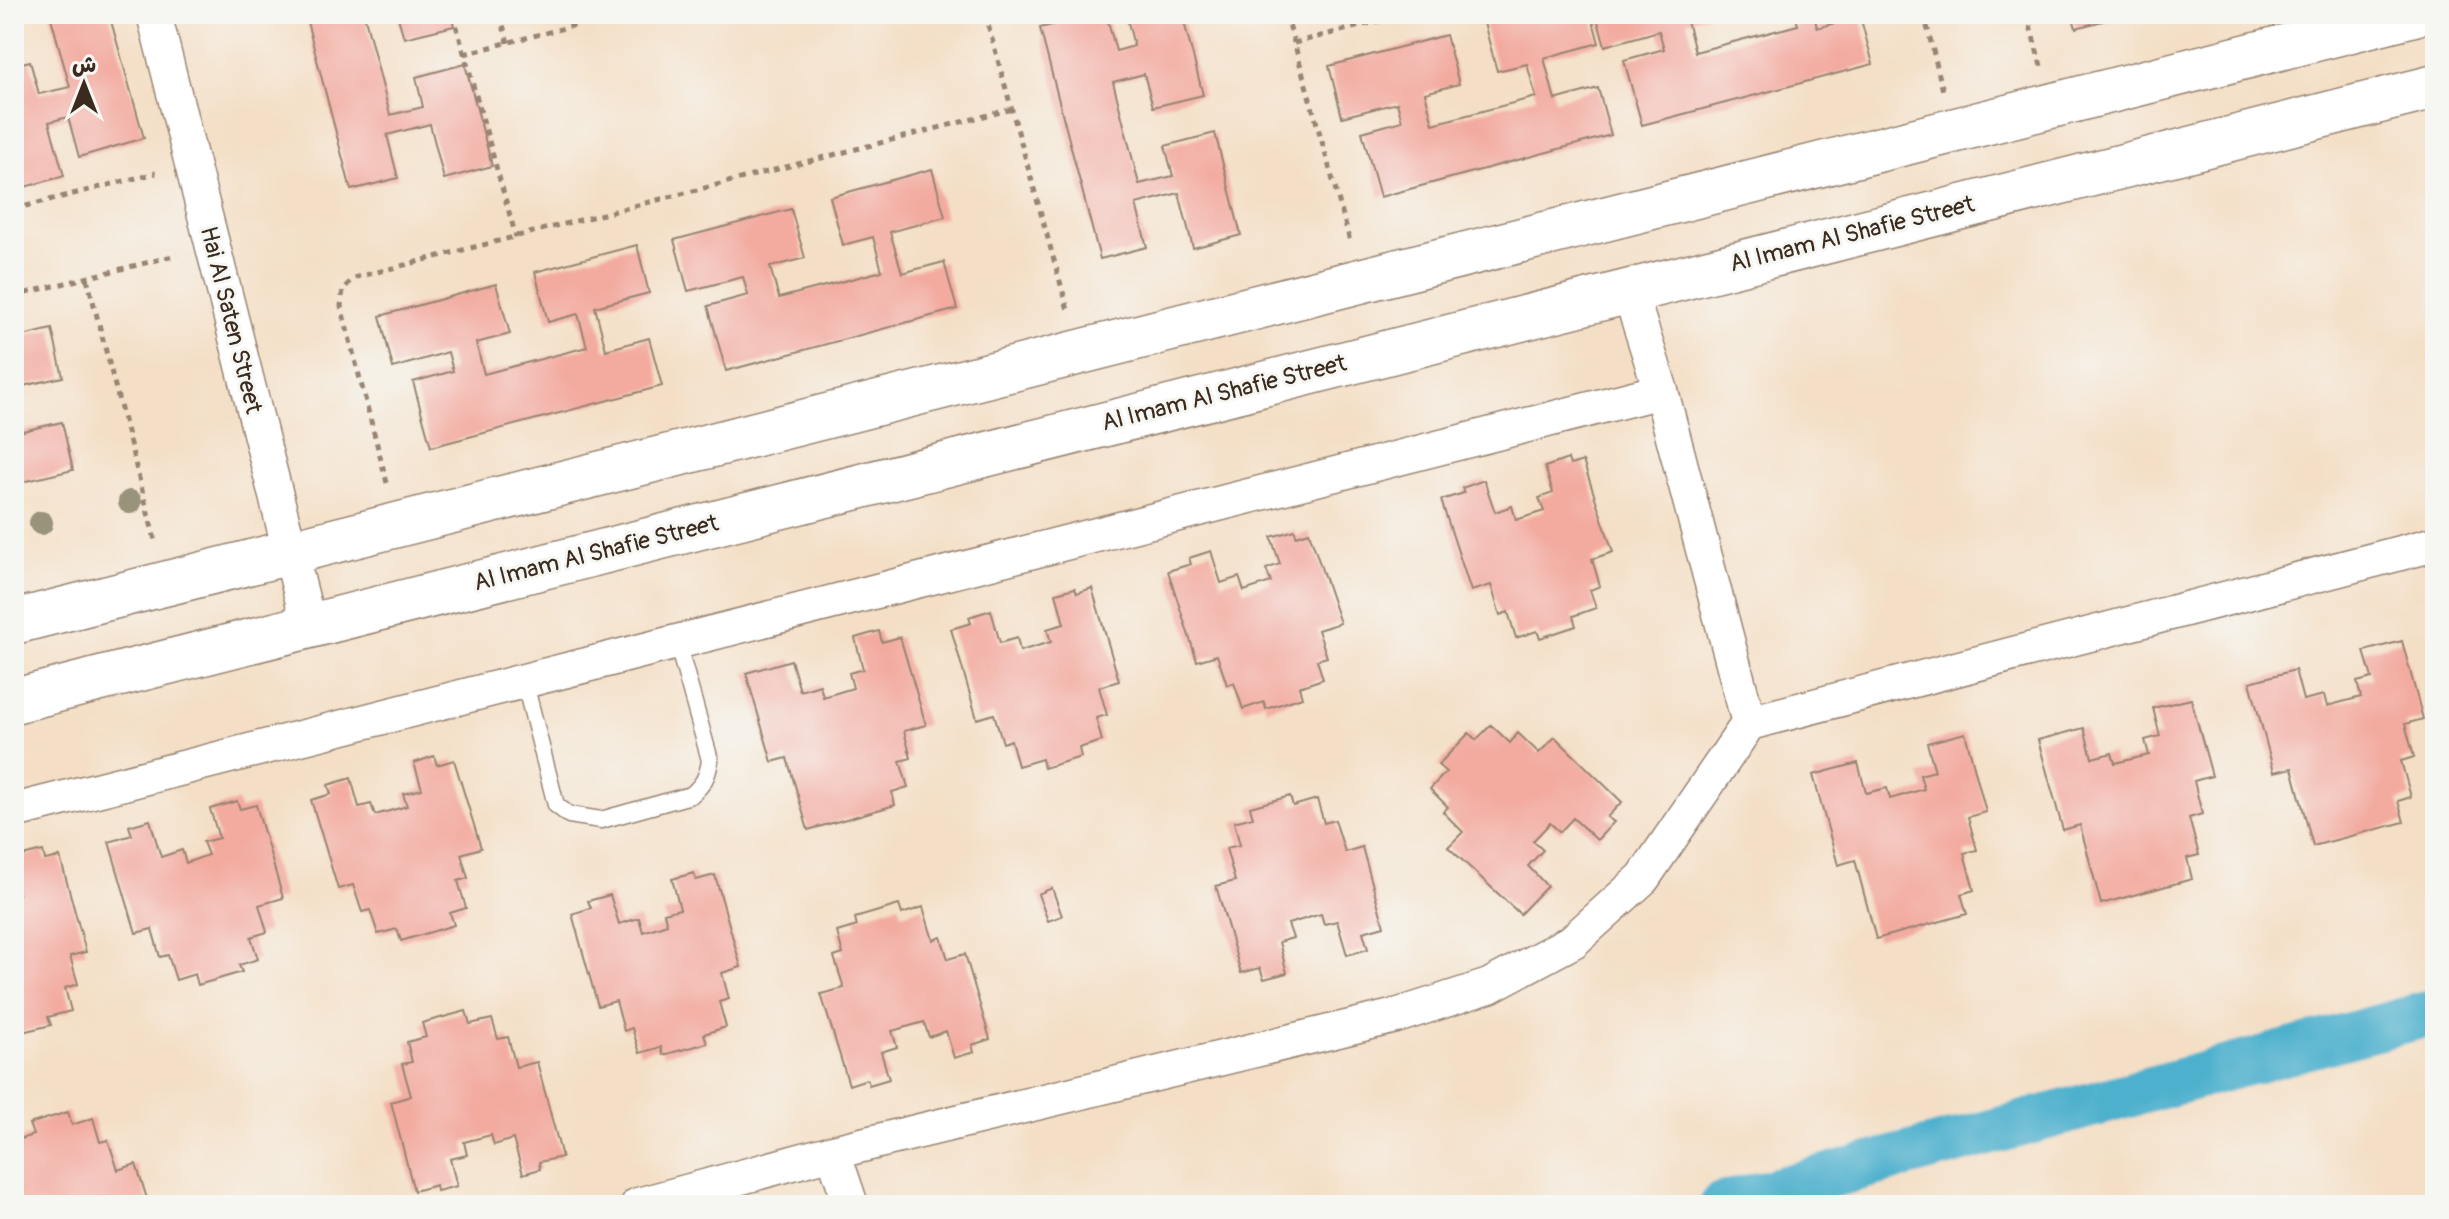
<svg xmlns="http://www.w3.org/2000/svg" width="2449" height="1219" viewBox="0 0 2449 1219" font-family="Pangolin,'Playpen Sans Arabic',sans-serif">
  <style>
    .lines { fill: none; stroke-linecap: round; stroke-linejoin: round }
    .canal { stroke: #4eb0cd; stroke-width: 46 }
    .building { fill: #f3aba0 }
    .lane-casing { stroke: #988472; stroke-width: 19 }
    .street-casing { stroke: #988472; stroke-width: 37 }
    .secondary-casing { stroke: #988472; stroke-width: 47 }
    .path { stroke: #988472; stroke-width: 5; stroke-dasharray: 6 6; stroke-linecap: butt }
    .lane { stroke: #fff; stroke-width: 16 }
    .street { stroke: #fff; stroke-width: 34 }
    .secondary { stroke: #fff; stroke-width: 44 }
    .tree { fill: #98937a }
    .labels { text-anchor: middle; dominant-baseline: central; stroke-width: 6; stroke-linejoin: round; paint-order: stroke }
    .street-label { font-size: 24px; fill: #3b2a1e; stroke: #f6f6f2 }
  </style>
  <rect width="100%" height="100%" fill="#f6f6f2"/>
  <filter id="ink" filterUnits="userSpaceOnUse"><feTurbulence type="fractalNoise" baseFrequency=".0125" numOctaves="2"/><feDisplacementMap in="SourceGraphic" scale="16" xChannelSelector="R" yChannelSelector="G"/><feConvolveMatrix kernelMatrix="1 2 1 2 8 2 1 2 1" color-interpolation-filters="sRGB"/></filter>
  <filter id="wash" filterUnits="userSpaceOnUse"><feTurbulence type="fractalNoise" baseFrequency=".006" numOctaves="4" result="noise"/><feDisplacementMap in="SourceGraphic" scale="32" xChannelSelector="R" yChannelSelector="G"/><feGaussianBlur stdDeviation="1.8" result="paint"/><feColorMatrix in="noise" values="0 0 0 0 0 0 0 0 0 0 0 0 0 0 0 0 0 1.4 0 .05"/><feComposite in="paint" operator="in"/></filter>
  <g filter="url(#wash)">
    <rect width="100%" height="100%" fill="#f4dfc6"/>
    <g class="lines">
      <path class="canal" d="M1722 1205 2435 1012"/>
    </g>
    <g id="blocks">
      <path class="building" d="M50 14H109L144 138 79 157 68 117 49 122 64 176 14 190V65L30 61 39 94 70 87Z
        M305 14H364L390 115 423 107 416 77 465 64 492 166 444 179 430 124 387 135 398 178 351 190Z
        M397 14H451L454 26 404 38Z
        M1095 14H1106L1116 51 1134 46 1126 14H1182L1203 95 1153 107 1144 74 1113 82 1139 184 1173 176 1165 146 1215 133 1241 235 1193 248 1179 193 1136 204 1147 247 1100 259 1040 28Z
        M1516 14H1591L1599 43 1544 58 1555 100 1598 88 1611 135 1380 197 1362 132 1402 121 1397 103 1342 117 1329 66 1446 35 1459 84 1425 93 1433 124 1536 97 1527 64 1497 71 1484 23Z
        M1596 14H1709L1687 21 1695 52 1798 25 1795 14H1814L1817 28 1860 16 1873 64 1642 125 1624 60 1664 49 1659 31 1605 46Z
        M2072 14H2125V15L2076 28Z
        M932 169 945 217 890 232 902 273 944 262 957 309 726 371 708 306 748 295 743 277 688 291 674 240 791 209 805 258 770 267 779 298 882 271 873 237 843 245 830 197Z
        M637 245 649 293 595 307 606 350 649 338 662 386 431 447 413 382 453 371 448 352 393 368 380 316 496 284 510 334 476 343 484 374 587 347 578 314 548 322 535 272Z
        M52 329 63 377 14 388V338Z
        M14 421 18 432 62 422 73 470 14 484Z
        M1568 459 1570 465 1583 461 1613 552 1592 559 1600 586 1590 590 1596 608 1573 616 1576 626 1540 638 1537 631 1516 638 1508 612 1500 615 1491 585 1471 591 1441 500 1464 493 1462 488 1484 480 1495 512 1512 506 1516 520 1544 511 1539 498 1553 493 1545 467Z
        M1295 530 1296 536 1309 532 1340 623 1318 630 1327 657 1317 660 1323 679 1299 687 1302 697 1266 709 1264 702 1243 709 1234 683 1227 685 1217 655 1197 661 1168 571 1191 564 1189 558 1211 551 1221 583 1239 577 1244 591 1271 582 1266 569 1280 564 1271 537Z
        M1075 588 1077 593 1092 588 1119 681 1099 687 1107 715 1096 718 1102 741 1079 748 1081 757 1044 768 1042 759 1018 766 1011 740 1003 743 994 714 977 719 951 629 971 623 969 617 991 610 1000 643 1017 638 1020 651 1051 642 1047 629 1064 624 1056 593Z
        M879 631 882 642 900 637 926 725 904 731 911 758 900 761 908 787 892 792 895 805 808 830 787 758 772 762 746 673 791 660 800 691 820 685 823 697 853 688 849 673 863 669 855 638Z
        M2402 641 2423 719 2405 724 2414 757 2401 761 2411 797 2398 801 2404 822 2313 846 2292 768 2274 772 2250 682 2295 670 2303 700 2324 695 2327 706 2361 697 2357 682 2372 678 2364 651Z
        M2191 699 2212 776 2194 781 2202 814 2189 818 2199 855 2187 858 2192 879 2101 904 2080 825 2063 830 2038 740 2084 728 2092 758 2112 753 2115 763 2149 755 2145 740 2160 736 2153 708Z
        M1491 725 1510 743 1518 733 1539 753 1555 737 1622 802 1607 817 1614 822 1597 840 1573 818 1560 832 1550 823 1533 841 1543 850 1528 866 1547 886 1520 914 1448 847 1463 832 1443 812 1448 807 1430 789 1446 772 1438 765 1469 733 1476 740Z
        M1965 733 1986 812 1968 817 1977 850 1964 853 1974 890 1961 894 1967 914 1876 939 1855 860 1838 865 1813 775 1858 763 1866 793 1887 788 1890 799 1924 789 1920 775 1935 771 1927 743Z
        M434 756 437 765 454 760 481 848 461 854 468 878 458 881 466 908 450 913 454 925 401 941 397 929 378 934 370 910 362 912 353 885 338 889 311 800 331 794 328 785 351 778 359 807 371 804 375 815 407 806 403 794 422 789 414 763Z
        M1290 796 1293 806 1317 799 1324 823 1335 820 1345 852 1362 847 1384 926 1363 932 1368 949 1347 955 1337 921 1324 924 1321 914 1288 924 1293 938 1279 942 1287 973 1264 979 1260 968 1241 973 1216 886 1235 881 1226 848 1240 845 1234 822 1253 817 1250 807Z
        M237 801 240 809 256 805 283 898 259 905 267 932 251 937 258 959 239 965 242 972 198 985 195 974 176 980 168 955 160 957 152 929 136 933 109 842 132 835 129 826 150 820 161 857 182 850 186 863 208 855 203 842 219 838 210 809Z
        M43 851 45 860 60 857 86 952 70 956 78 984 65 988 71 1011 48 1017 51 1025 14 1034V895L18 894 14 880V858Z
        M694 873 696 880 715 875 741 967 722 973 729 999 719 1002 726 1027 704 1034 707 1043 663 1055 661 1047 640 1053 632 1028 624 1031 616 1001 598 1006 572 914 591 908 588 901 610 895 619 924 639 918 643 932 667 924 664 913 680 909 672 879Z
        M1052 888 1062 916 1048 921 1038 894Z
        M899 905 902 914 923 907 933 940 941 937 948 959 965 954 990 1039 972 1045 974 1052 954 1058 946 1031 929 1037 924 1022 892 1031 897 1047 881 1052 889 1079 869 1085 867 1079 849 1085 821 994 844 988 834 957 843 954 837 932 857 926 855 918Z
        M466 1011 470 1024 492 1019 498 1039 508 1037 516 1067 537 1062 562 1157 539 1162 540 1169 523 1174 513 1139 494 1145 491 1135 464 1142 467 1155 450 1159 457 1186 437 1191 436 1185 414 1191 391 1102 411 1096 402 1064 412 1062 407 1042 426 1037 422 1023Z
        M68 1112 72 1125 93 1118 100 1142 108 1140 118 1170 136 1164 149 1205H14V1141L33 1135 29 1124Z"/>
    </g>
  </g>
  <g filter="url(#ink)">
    <use href="#blocks" fill-opacity="0" stroke="#988472" stroke-width="2"/>
    <g class="lines">
      <defs>
        <path id="lane" d="M524 680 556 805 569 815 601 820 691 795C703 785 708 776 710 760L677 642"/>
        <path id="street" d="M154 14 309 626
          M1629 290 1661 391 1749 723
          M14 811 1661 391
          M833 1152 851 1205
          M638 1205 833 1152 1396 1016 1489 986 1573 941 1643 878 1749 723 2435 544"/>
        <path id="secondary" d="M14 622 2414 14
          M14 701 2435 87"/>
      </defs>
      <use href="#lane" class="lane-casing"/>
      <use href="#street" class="street-casing"/>
      <use href="#secondary" class="secondary-casing"/>
      <path class="path" d="M453 14 516 237
        M500 14 508 43
        M985 14 1068 310
        M1286 14 1350 241
        M1924 14 1943 91
        M2027 14 2041 66
        M1294 43 1406 14
        M464 54 618 14
        M14 209 156 173
        M87 278 155 540
        M14 296 177 255
        M387 483 341 306 343 289 354 278 1012 109"/>
      <use href="#lane" class="lane"/>
      <use href="#street" class="street"/>
      <use href="#secondary" class="secondary"/>
    </g>
    <g class="tree">
      <circle cx="130" cy="502" r="12"/>
      <circle cx="41" cy="523" r="12"/>
    </g>
  </g>
  <g class="labels">
    <g class="street-label">
      <text transform="translate(1852 234) rotate(-14)">Al Imam Al Shafie Street</text>
      <text transform="translate(231 320) rotate(76)">Hai Al Saten Street</text>
      <text transform="translate(1224 393) rotate(-14)">Al Imam Al Shafie Street</text>
      <text transform="translate(596 553) rotate(-14)">Al Imam Al Shafie Street</text>
    </g>
  </g>
  <rect width="2449" height="1219" fill="none" stroke="#f6f6f2" stroke-width="48"/>
  <g transform="translate(84 84)" stroke="#f6f6f2" stroke-width="6" paint-order="stroke">
  <path d="M0-6L14 30L0 20L-14 30Z" fill="#3b2a1e"/>
  <text y="-12" font-size="22" font-weight="bold" text-anchor="middle" fill="#3b2a1e">ش</text>
  </g>
</svg>
